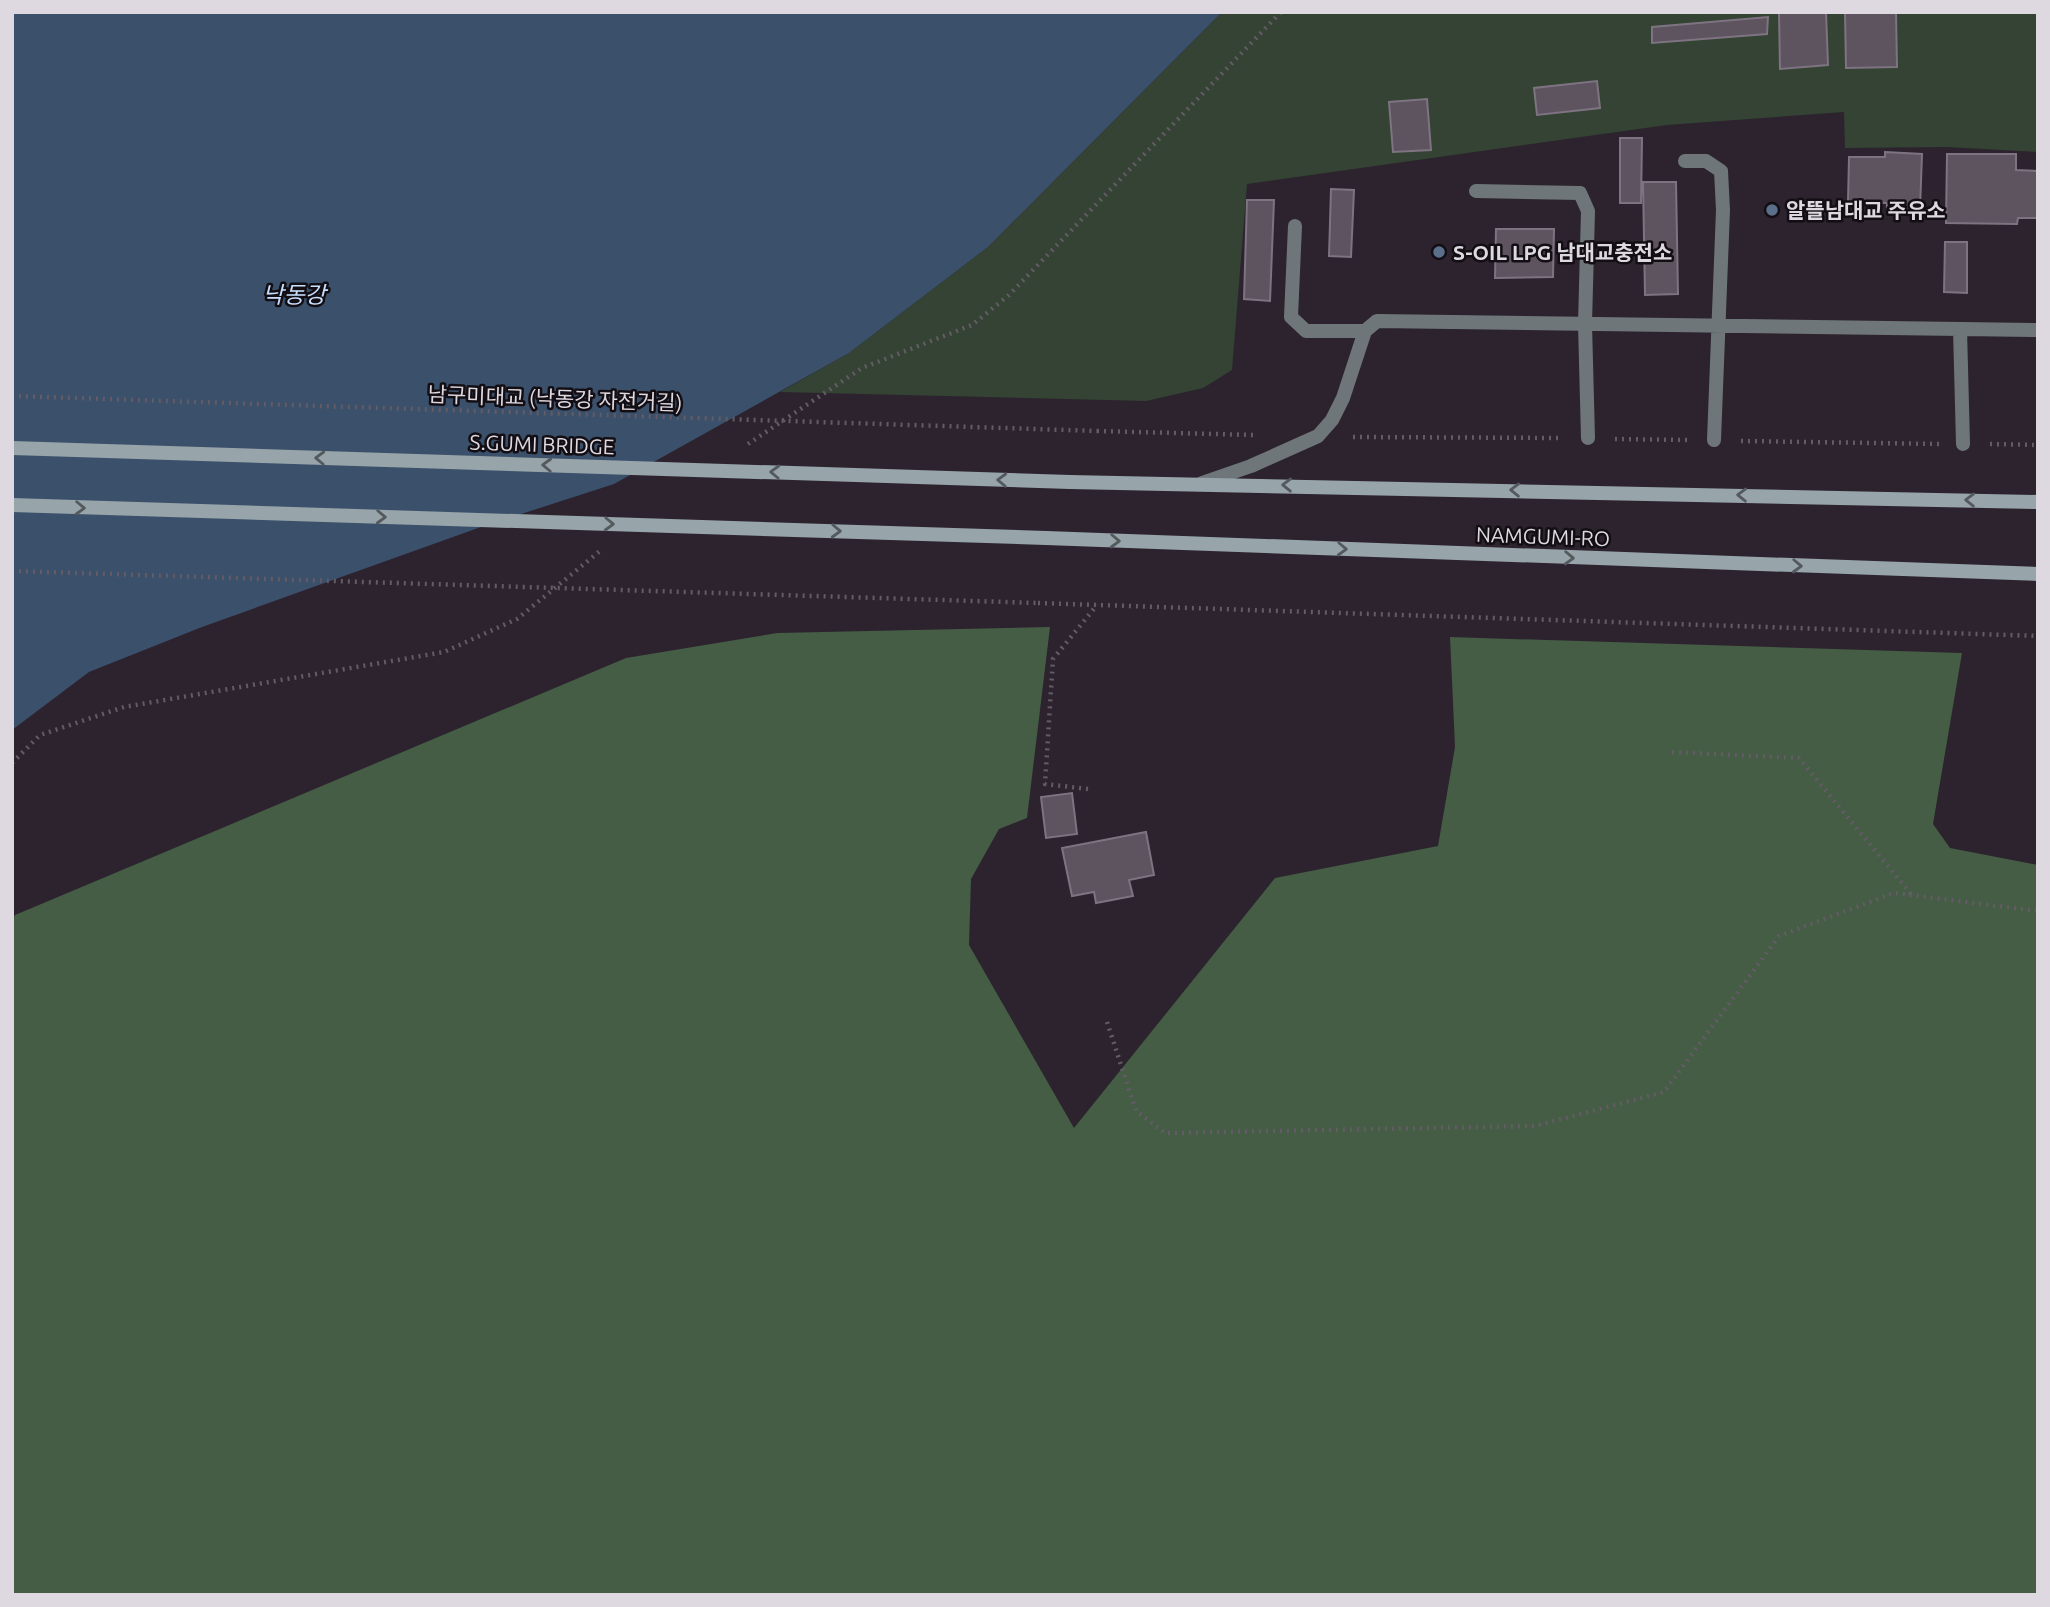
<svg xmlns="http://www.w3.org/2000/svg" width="2050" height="1607" viewBox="0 0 2050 1607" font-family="Ubuntu,'Noto Sans KR',sans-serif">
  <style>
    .green { fill: #344333 }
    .forest { fill: #445d44 }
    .water { fill: #3b506a }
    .building { fill: #5e5460; stroke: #7e7381; stroke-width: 2 }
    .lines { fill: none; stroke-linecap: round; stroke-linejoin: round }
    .path { stroke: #635b65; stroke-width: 4.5; stroke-dasharray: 2 5; stroke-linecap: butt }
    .lane { stroke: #6f767a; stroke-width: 14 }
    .secondary { stroke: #97a4a9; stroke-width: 14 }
    .path-bridge { stroke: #635b65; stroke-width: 4.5; stroke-dasharray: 2 5; stroke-linecap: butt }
    .secondary-bridge { stroke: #97a4a9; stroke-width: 14 }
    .oneway { stroke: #54595e }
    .service-dot { fill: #5c6f8a; stroke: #120e13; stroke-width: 2.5 }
    .labels { text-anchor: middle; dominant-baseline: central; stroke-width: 5; stroke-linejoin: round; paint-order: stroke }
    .poi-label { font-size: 21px; font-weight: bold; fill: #ded8e0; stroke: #120e13; text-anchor: start }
    .street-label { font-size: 21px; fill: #ded8e0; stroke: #120e13 }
    .water-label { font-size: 23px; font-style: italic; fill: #c8dffe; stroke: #120e13 }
  </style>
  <rect width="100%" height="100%" fill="#2c232e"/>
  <path class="green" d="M1222 12H2038V152L1947 147 1845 148 1844 112 1667 125 1247 184 1232 370 1203 388 1146 401 780 392 849 353 988 247Z"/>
  <path class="forest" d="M1050 627 1027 818 999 829 971 879 969 945 1074 1128 1275 878 1438 846 1455 747 1450 637 1962 653 1933 824 1950 848 2038 865V1595H12V920L15 915 626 658 777 633Z"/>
  <path class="water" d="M12 12H1222L988 247 849 353 614 484 481 527 202 627 89 672 12 730Z"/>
  <path class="building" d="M1779 12H1826L1828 65 1780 69Z
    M1845 12H1896L1897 67 1846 68Z
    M1768 17 1767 34 1652 43V27Z
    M1597 81 1600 108 1537 115 1534 88Z
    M1427 99 1431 150 1393 152 1389 102Z
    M1620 138H1642L1641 203H1620Z
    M1885 152 1922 154 1920 209 1887 207V203L1848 202 1849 157H1885Z
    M1947 154H2016V170L2038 171V218H2018L2017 224 1946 223Z
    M1643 182H1676L1678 294 1645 295Z
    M1331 189 1354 190 1351 257 1329 256Z
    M1247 200H1274L1270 301 1244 299Z
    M1496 229H1554L1553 277 1495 278Z
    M1945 242H1967V293L1944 292Z
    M1072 793 1077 834 1046 838 1041 797Z
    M1146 832 1154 875 1129 880 1133 896 1096 903 1094 892 1072 896 1062 848Z"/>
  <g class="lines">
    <path class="path" d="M1097 431 1253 435
      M1353 437 1561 438
      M1615 439 1687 440
      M1741 441 1939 444
      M748 444 862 368 972 325 1009 295 1281 12
      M1990 444 2038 445
      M1038 603 2038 636
      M1672 752 1799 758 1911 894
      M12 763 40 735 124 707 444 652 517 619 600 551
      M1088 789 1045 784 1053 659 1097 605
      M1107 1022 1136 1111 1165 1133 1535 1126 1664 1092 1779 936 1894 893 2038 911"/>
    <path class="lane" d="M1685 161H1706L1721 171 1723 210 1714 440
      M1476 191 1580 193 1588 211 1585 324 1588 438
      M1295 226 1291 317 1306 331H1365
      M1960 329 1963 444
      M1202 483 1251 466 1318 436 1332 420 1343 398 1365 331 1377 321 2038 330"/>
    <path class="secondary" d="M1070 482 2038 502
      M1046 538 2038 574"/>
    <path class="path-bridge" d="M12 396 1097 431
      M12 571 1038 603"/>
    <path class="secondary-bridge" d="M12 448 1070 482
      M12 505 1046 538"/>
  </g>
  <defs><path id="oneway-chevron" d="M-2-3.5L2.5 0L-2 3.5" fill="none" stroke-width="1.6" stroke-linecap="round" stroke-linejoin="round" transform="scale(1.75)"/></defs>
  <g class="oneway">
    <use href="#oneway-chevron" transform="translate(320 458) rotate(-178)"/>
    <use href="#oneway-chevron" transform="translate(547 465) rotate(-178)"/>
    <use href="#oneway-chevron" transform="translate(775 472) rotate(-178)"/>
    <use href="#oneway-chevron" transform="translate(1002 480) rotate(-178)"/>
    <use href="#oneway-chevron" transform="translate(1287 485) rotate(-179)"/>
    <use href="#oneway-chevron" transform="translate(1515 490) rotate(-179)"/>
    <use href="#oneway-chevron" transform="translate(1742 495) rotate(-179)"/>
    <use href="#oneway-chevron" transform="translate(1970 500) rotate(-179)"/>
    <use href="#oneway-chevron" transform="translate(80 508) rotate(2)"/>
    <use href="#oneway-chevron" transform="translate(381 517) rotate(2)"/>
    <use href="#oneway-chevron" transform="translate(609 524) rotate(2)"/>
    <use href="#oneway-chevron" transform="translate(836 531) rotate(2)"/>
    <use href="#oneway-chevron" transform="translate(1115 541) rotate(2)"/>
    <use href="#oneway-chevron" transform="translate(1342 549) rotate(2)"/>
    <use href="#oneway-chevron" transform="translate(1569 558) rotate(2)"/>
    <use href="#oneway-chevron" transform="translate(1797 566) rotate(2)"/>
  </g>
  <g class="service-dot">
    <circle cx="1772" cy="210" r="7"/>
    <circle cx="1439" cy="252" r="7"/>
  </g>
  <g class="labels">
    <g class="poi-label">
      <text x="1786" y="210">알뜰남대교 주유소</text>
      <text x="1453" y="252">S-OIL LPG 남대교충전소</text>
    </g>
    <g class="street-label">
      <text transform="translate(555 398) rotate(2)">남구미대교 (낙동강 자전거길)</text>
      <text transform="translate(542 444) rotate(2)">S.GUMI BRIDGE</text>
      <text transform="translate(1543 536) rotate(2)">NAMGUMI-RO</text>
    </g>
    <g class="water-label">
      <text x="294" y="294">낙동강</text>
    </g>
  </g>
  <rect width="2050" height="1607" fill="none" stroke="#ded8e0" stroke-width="28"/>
</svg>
